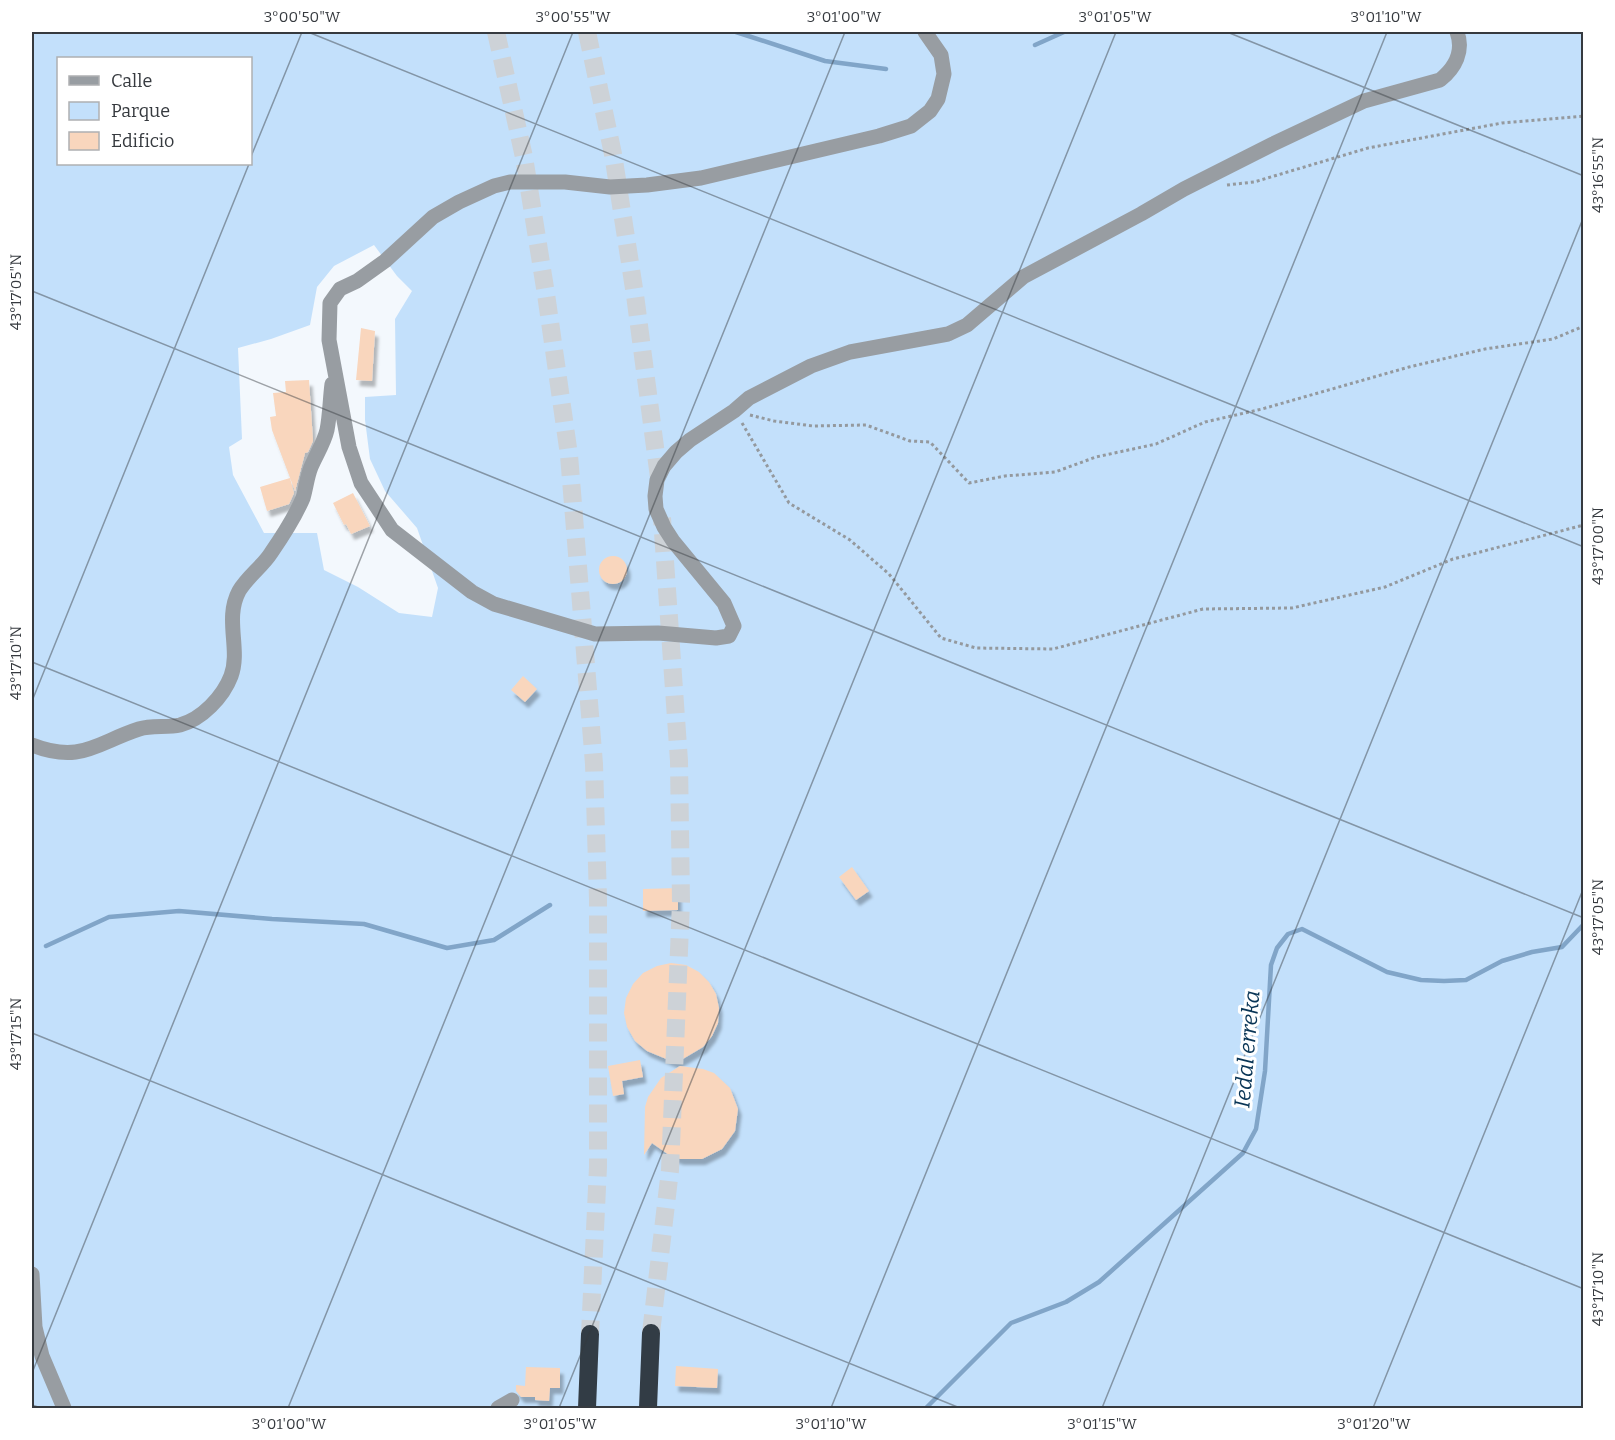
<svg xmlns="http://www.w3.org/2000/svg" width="1615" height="1440" viewBox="0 0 1615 1440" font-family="Bitter,serif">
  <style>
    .green { fill: #c3e0fb; fill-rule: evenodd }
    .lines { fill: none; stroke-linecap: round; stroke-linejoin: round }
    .stream { stroke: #81a5c8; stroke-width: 4.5 }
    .building { fill: #f9d6bd; filter: url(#shadow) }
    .highway-tunnel { stroke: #cdd2d7; stroke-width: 18; stroke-dasharray: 18 9; stroke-linecap: butt }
    .path { stroke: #94999e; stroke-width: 3; stroke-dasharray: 3 3; stroke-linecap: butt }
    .minor { stroke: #989da2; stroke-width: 15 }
    .highway { stroke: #323c45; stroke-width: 18 }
    .ticks { fill: none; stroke: #363a3f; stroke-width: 1.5; stroke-opacity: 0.45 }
    .labels { text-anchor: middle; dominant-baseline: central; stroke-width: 6; stroke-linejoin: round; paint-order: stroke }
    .water-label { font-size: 22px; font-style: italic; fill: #093556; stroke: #fff }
    .neatline { fill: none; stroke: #363a3f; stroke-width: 2 }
    .ticks-label { font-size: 15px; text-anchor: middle; fill: #363a3f }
  </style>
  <defs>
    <filter id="shadow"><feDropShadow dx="3.5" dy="6" stdDeviation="1.5" flood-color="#0004"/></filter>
  </defs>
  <rect width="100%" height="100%" fill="#f3f8fd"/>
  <path class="green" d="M32 32H1583V1408H32ZM58 58H250V164H58ZM374 245 397 276 412 291 395 319 396 395 365 397V420L370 459 385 491 417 528 438 588 432 617 399 613 358 587 324 570 317 533H264L233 475 229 447 242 439 238 348 271 339 310 325 317 287 334 266Z"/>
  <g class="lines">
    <path class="stream" d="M736 32 825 61 886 69
      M1035 45 1064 32
      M46 946 109 917 179 911 272 919 364 924 447 948 494 940 550 905
      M926 1408 1011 1323 1066 1302 1099 1282 1243 1153 1256 1129 1265 1071 1271 965 1277 948 1288 934 1302 929 1387 972 1421 980 1444 981 1466 980 1502 961 1532 952 1562 947 1584 924"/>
  </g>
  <path class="building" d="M361 328 375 331 372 381 356 380Z
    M309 380 313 441 308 452 305 453 295 491 272 430 270 417 276 416 273 393 286 392 285 381Z
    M290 478 294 493 289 504 267 511 260 487Z
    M353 493 370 526 351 534 346 524 344 525 333 503Z
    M599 570a14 14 0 1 1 28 0a14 14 0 1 1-28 0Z
    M523 676 537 689 525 702 511 690Z
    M852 867 869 891 856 900 839 877Z
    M678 888V910L643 911V889Z
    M671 963 686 965 699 972 709 982 716 994 719 1008 718 1023 712 1036 703 1047 676 1063 647 1051 635 1041 627 1027 624 1013 626 998 633 984 643 973 657 966Z
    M640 1060 643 1077 622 1081 624 1094 613 1096 608 1066Z
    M680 1066 703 1069 714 1073 730 1088 738 1109 735 1131 722 1149 702 1159H680L669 1155 652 1143 644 1155 645 1107 648 1097 661 1078Z
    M676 1366 718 1369 717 1388 675 1386Z
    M526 1367 560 1368V1388H550L549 1401 535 1400V1397H521L516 1391V1385L525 1386Z"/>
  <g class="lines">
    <path class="highway-tunnel" d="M496 32 524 157 546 294 569 455 594 764 598 899V1167L590 1334
      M587 32 613 154 635 295 660 485
      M651 1333 670 1170 681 902 679 761 662 518"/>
    <path class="path" d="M1227 185 1254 182 1368 148 1502 123 1584 116
      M750 415 774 421 813 426 866 425 910 441 930 442 969 483 1005 476 1055 472 1096 457 1156 444 1205 422 1262 409 1409 367 1485 349 1553 339 1584 326
      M742 423 789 503 850 540 889 574 941 638 976 648 1053 649 1203 609 1292 608 1385 587 1453 559 1584 525"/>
    <path class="minor" d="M925 32 941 55 944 74 938 99 930 111 911 126 879 136 701 178 647 185 610 187 565 182H510L494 186 459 202 433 217 385 261 357 281 340 289 330 303 329 340 349 447 361 483 392 530 472 592 494 604 595 634 658 633 716 638 729 636 734 626 724 603 673 541 664 527 656 509 655 496 657 480 664 466 676 452 690 440 734 411 749 398 811 366 850 352 948 334 967 325 1023 277 1141 214 1184 189 1273 144 1364 101 1440 80C1455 68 1464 51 1457 32
      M32 745C81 764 96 743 139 729 152 725 167 728 180 725 202 719 223 697 231 676 241 649 224 619 239 591 248 576 262 567 271 553 282 537 295 517 303 498 306 488 307 477 311 467 316 455 324 443 327 430 330 415 330 399 332 384
      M32 1274 35 1327 42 1356 64 1408
      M498 1408 512 1400"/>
    <path class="highway" d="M587 1408 590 1334
      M648 1408 651 1333"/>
  </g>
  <path class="ticks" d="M308 32 1584 547M1227 32 1584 176M250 159 302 32M32 291 1584 918M32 662 1584 1289M32 701 249 164M32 1033 960 1408M32 1373 573 32M32 1405 41 1408M288 1408 845 32M559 1408 1116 32M831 1408 1387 32M1102 1408 1584 216M1373 1408 1584 887"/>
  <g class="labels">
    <g class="water-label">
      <text transform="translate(1247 1049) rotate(-85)">Iedal erreka</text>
    </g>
  </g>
  <rect width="1615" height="1440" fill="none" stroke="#ffffff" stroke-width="66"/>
  <rect x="57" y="57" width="195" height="108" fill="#ffffff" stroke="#afb0b2" stroke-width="1.5"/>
  <rect x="69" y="76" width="30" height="9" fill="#989da2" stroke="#afb0b2" stroke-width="1.5"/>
  <text x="111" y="87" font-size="18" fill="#363a3f">Calle</text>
  <rect x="69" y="102" width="30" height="18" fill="#c3e0fb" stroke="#afb0b2" stroke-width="1.5"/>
  <text x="111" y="117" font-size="18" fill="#363a3f">Parque</text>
  <rect x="69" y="132" width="30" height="18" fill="#f9d6bd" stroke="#afb0b2" stroke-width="1.5"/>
  <text x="111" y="147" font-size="18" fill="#363a3f">Edificio</text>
  <rect x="33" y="33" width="1549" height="1374" class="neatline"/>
  <g class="ticks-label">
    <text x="302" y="22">3°00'50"W</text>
    <text x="573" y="22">3°00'55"W</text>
    <text x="844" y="22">3°01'00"W</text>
    <text x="1115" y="22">3°01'05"W</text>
    <text x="1386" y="22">3°01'10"W</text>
    <text transform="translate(1598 175) rotate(-90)" y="5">43°16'55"N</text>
    <text transform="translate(16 292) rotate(-90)" y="5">43°17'05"N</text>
    <text transform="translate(1598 546) rotate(-90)" y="5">43°17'00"N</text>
    <text transform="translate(16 663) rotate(-90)" y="5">43°17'10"N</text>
    <text transform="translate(1598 917) rotate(-90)" y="5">43°17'05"N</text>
    <text transform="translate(16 1034) rotate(-90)" y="5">43°17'15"N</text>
    <text transform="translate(1598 1289) rotate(-90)" y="5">43°17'10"N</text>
    <text x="289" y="1429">3°01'00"W</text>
    <text x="560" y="1429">3°01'05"W</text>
    <text x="831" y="1429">3°01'10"W</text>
    <text x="1102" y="1429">3°01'15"W</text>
    <text x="1374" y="1429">3°01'20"W</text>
  </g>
</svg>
